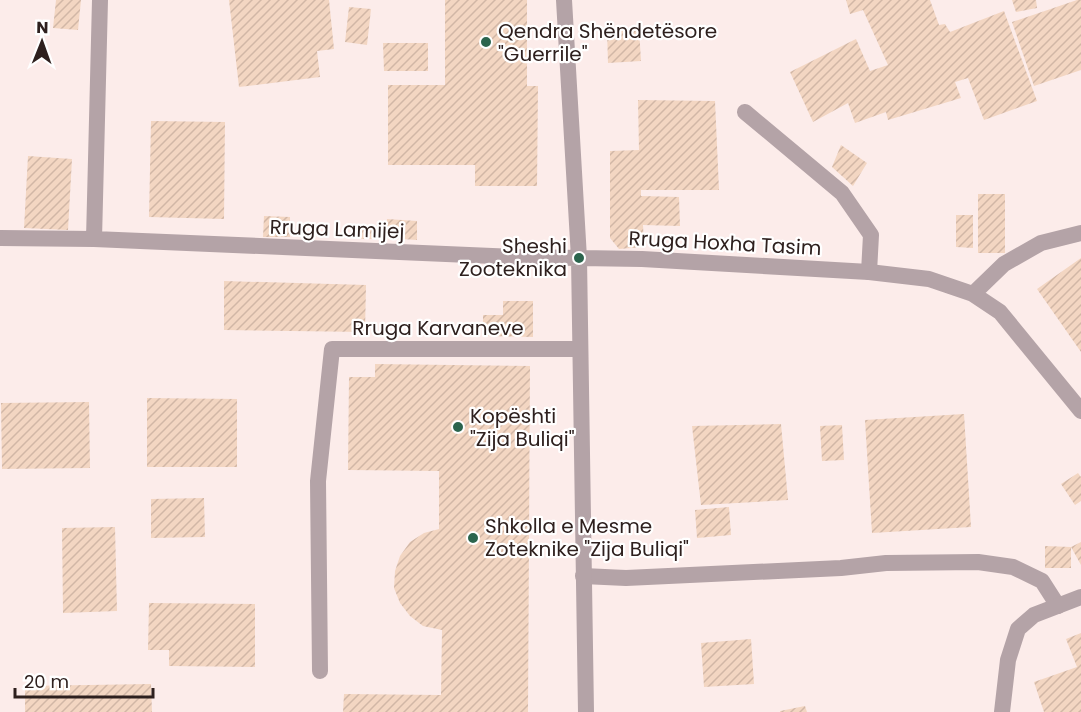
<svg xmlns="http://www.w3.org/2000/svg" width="1081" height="712" viewBox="0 0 1081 712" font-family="Poppins,sans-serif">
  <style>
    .building { fill: url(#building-hatch) }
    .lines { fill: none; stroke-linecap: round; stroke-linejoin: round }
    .service { stroke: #b4a3a7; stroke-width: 16 }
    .minor { stroke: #b4a3a7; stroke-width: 16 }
    .poi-dot { fill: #2b644d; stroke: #fff; stroke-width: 2 }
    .labels { text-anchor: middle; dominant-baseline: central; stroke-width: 4.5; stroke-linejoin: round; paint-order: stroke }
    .poi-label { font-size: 20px; fill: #2e201e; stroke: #fff; text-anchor: start }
    .street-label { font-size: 20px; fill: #2e201e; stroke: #fff }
  </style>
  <defs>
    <pattern id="building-hatch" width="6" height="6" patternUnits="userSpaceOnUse" patternTransform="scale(1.5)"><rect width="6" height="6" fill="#f3d6c2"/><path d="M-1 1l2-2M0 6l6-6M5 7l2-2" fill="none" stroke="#d1b7a6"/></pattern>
  </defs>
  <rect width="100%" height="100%" fill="#fcecea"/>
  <path class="building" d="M56 0H81L78 30 53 28Z
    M229 0H329L334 49 317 51 320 77 239 87Z
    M445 0H527V86H538L537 186H475V165H388V85H445Z
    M846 0H930L939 25 945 24 950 32 1004 11 1037 101 984 120 968 78 955 82 961 98 888 120 886 112 855 123 848 103 813 122 790 72 856 39 870 71 888 65 863 10 850 14Z
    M1012 0H1036L1037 8 1016 12Z
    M1077 0H1081V70L1034 86 1012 22Z
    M349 7 371 9 367 45 345 42Z
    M639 29 641 61 608 63 607 30Z
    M383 43H428V71H384Z
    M638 100 715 101 719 190H641V196L679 197 680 226 643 225 644 247 619 249 610 238V151L639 150Z
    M151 121 225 122 224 219 149 217Z
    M841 145 867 163 853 186 832 167Z
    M28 156 72 159 68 230 24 228Z
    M978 194H1005V253H978Z
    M956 215H973V248L956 247Z
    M264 216 290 217V237H263Z
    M387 219 417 221V240L386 238Z
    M375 228V239H357L356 229Z
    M1081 258V352L1037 289Z
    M224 281 366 285 365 332 224 330Z
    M503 301H533V337L483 336V315H503Z
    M375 364 530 366 528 712H343L344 694 441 695 442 630 423 626 410 616 400 603 394 588 395 571 400 556 410 542 424 533 439 529V471L348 470 349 377H375Z
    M147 398 237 399V467H147Z
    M89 402 90 468 2 469 1 403Z
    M964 414 971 527 872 533 865 420Z
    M781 424 788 500 701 505 692 426Z
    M842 425 844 460 822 461 820 426Z
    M1078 473 1081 477V501L1075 505 1061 484Z
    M204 498 205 537 151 538V499Z
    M729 507 731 535 697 538 695 510Z
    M115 527 117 611 63 613 62 528Z
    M1081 542V565L1071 547V568H1045V546L1071 547Z
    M149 603 255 604V667L169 666V650H148Z
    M1081 633V712H1044L1034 682 1077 667 1066 639Z
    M751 639 754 684 704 687 701 643Z
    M151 684 152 712H25V686Z
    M805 706 807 712H780V711Z"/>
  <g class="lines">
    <path class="service" d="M745 112 842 193 871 235 869 272
      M583 576 626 578 841 568 886 563 978 562 1013 567 1042 581 1058 606"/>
    <path class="minor" d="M564 0 579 258 586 712
      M0 238 94 239 518 257 642 259 869 272 929 279 973 294 1000 312 1081 411
      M94 239 100 0
      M973 294 1004 264 1041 243 1081 233
      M320 671 318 481 332 349H580
      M1002 712 1008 660 1018 629 1034 615 1081 597"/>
  </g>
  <g class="poi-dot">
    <circle cx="486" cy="42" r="6"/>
    <circle cx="579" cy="258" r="6"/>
    <circle cx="458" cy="427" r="6"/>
    <circle cx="473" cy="538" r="6"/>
  </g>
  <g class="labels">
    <g class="poi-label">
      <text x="498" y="31">Qendra Shëndetësore<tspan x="498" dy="23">"Guerrile"</tspan></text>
      <text x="567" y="246" text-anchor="end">Sheshi<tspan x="567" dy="23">Zooteknika</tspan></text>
      <text x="470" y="416">Kopështi<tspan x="470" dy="23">"Zija Buliqi"</tspan></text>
      <text x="485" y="526">Shkolla e Mesme<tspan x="485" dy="23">Zoteknike "Zija Buliqi"</tspan></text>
    </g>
    <g class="street-label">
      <text transform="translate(337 229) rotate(2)">Rruga Lamijej</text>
      <text transform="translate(725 243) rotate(3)">Rruga Hoxha Tasim</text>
      <text x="438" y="328">Rruga Karvaneve</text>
    </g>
  </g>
  <g transform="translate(42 42) rotate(1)" stroke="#ffffff" stroke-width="4.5" paint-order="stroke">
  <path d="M0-4.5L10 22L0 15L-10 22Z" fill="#2e201e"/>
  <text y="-9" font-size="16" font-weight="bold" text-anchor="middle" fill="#2e201e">N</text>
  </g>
  <path d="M15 688v9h138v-9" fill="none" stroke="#2e201e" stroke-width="3"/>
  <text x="24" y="688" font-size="18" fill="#2e201e" stroke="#ffffff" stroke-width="4.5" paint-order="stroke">20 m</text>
</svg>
